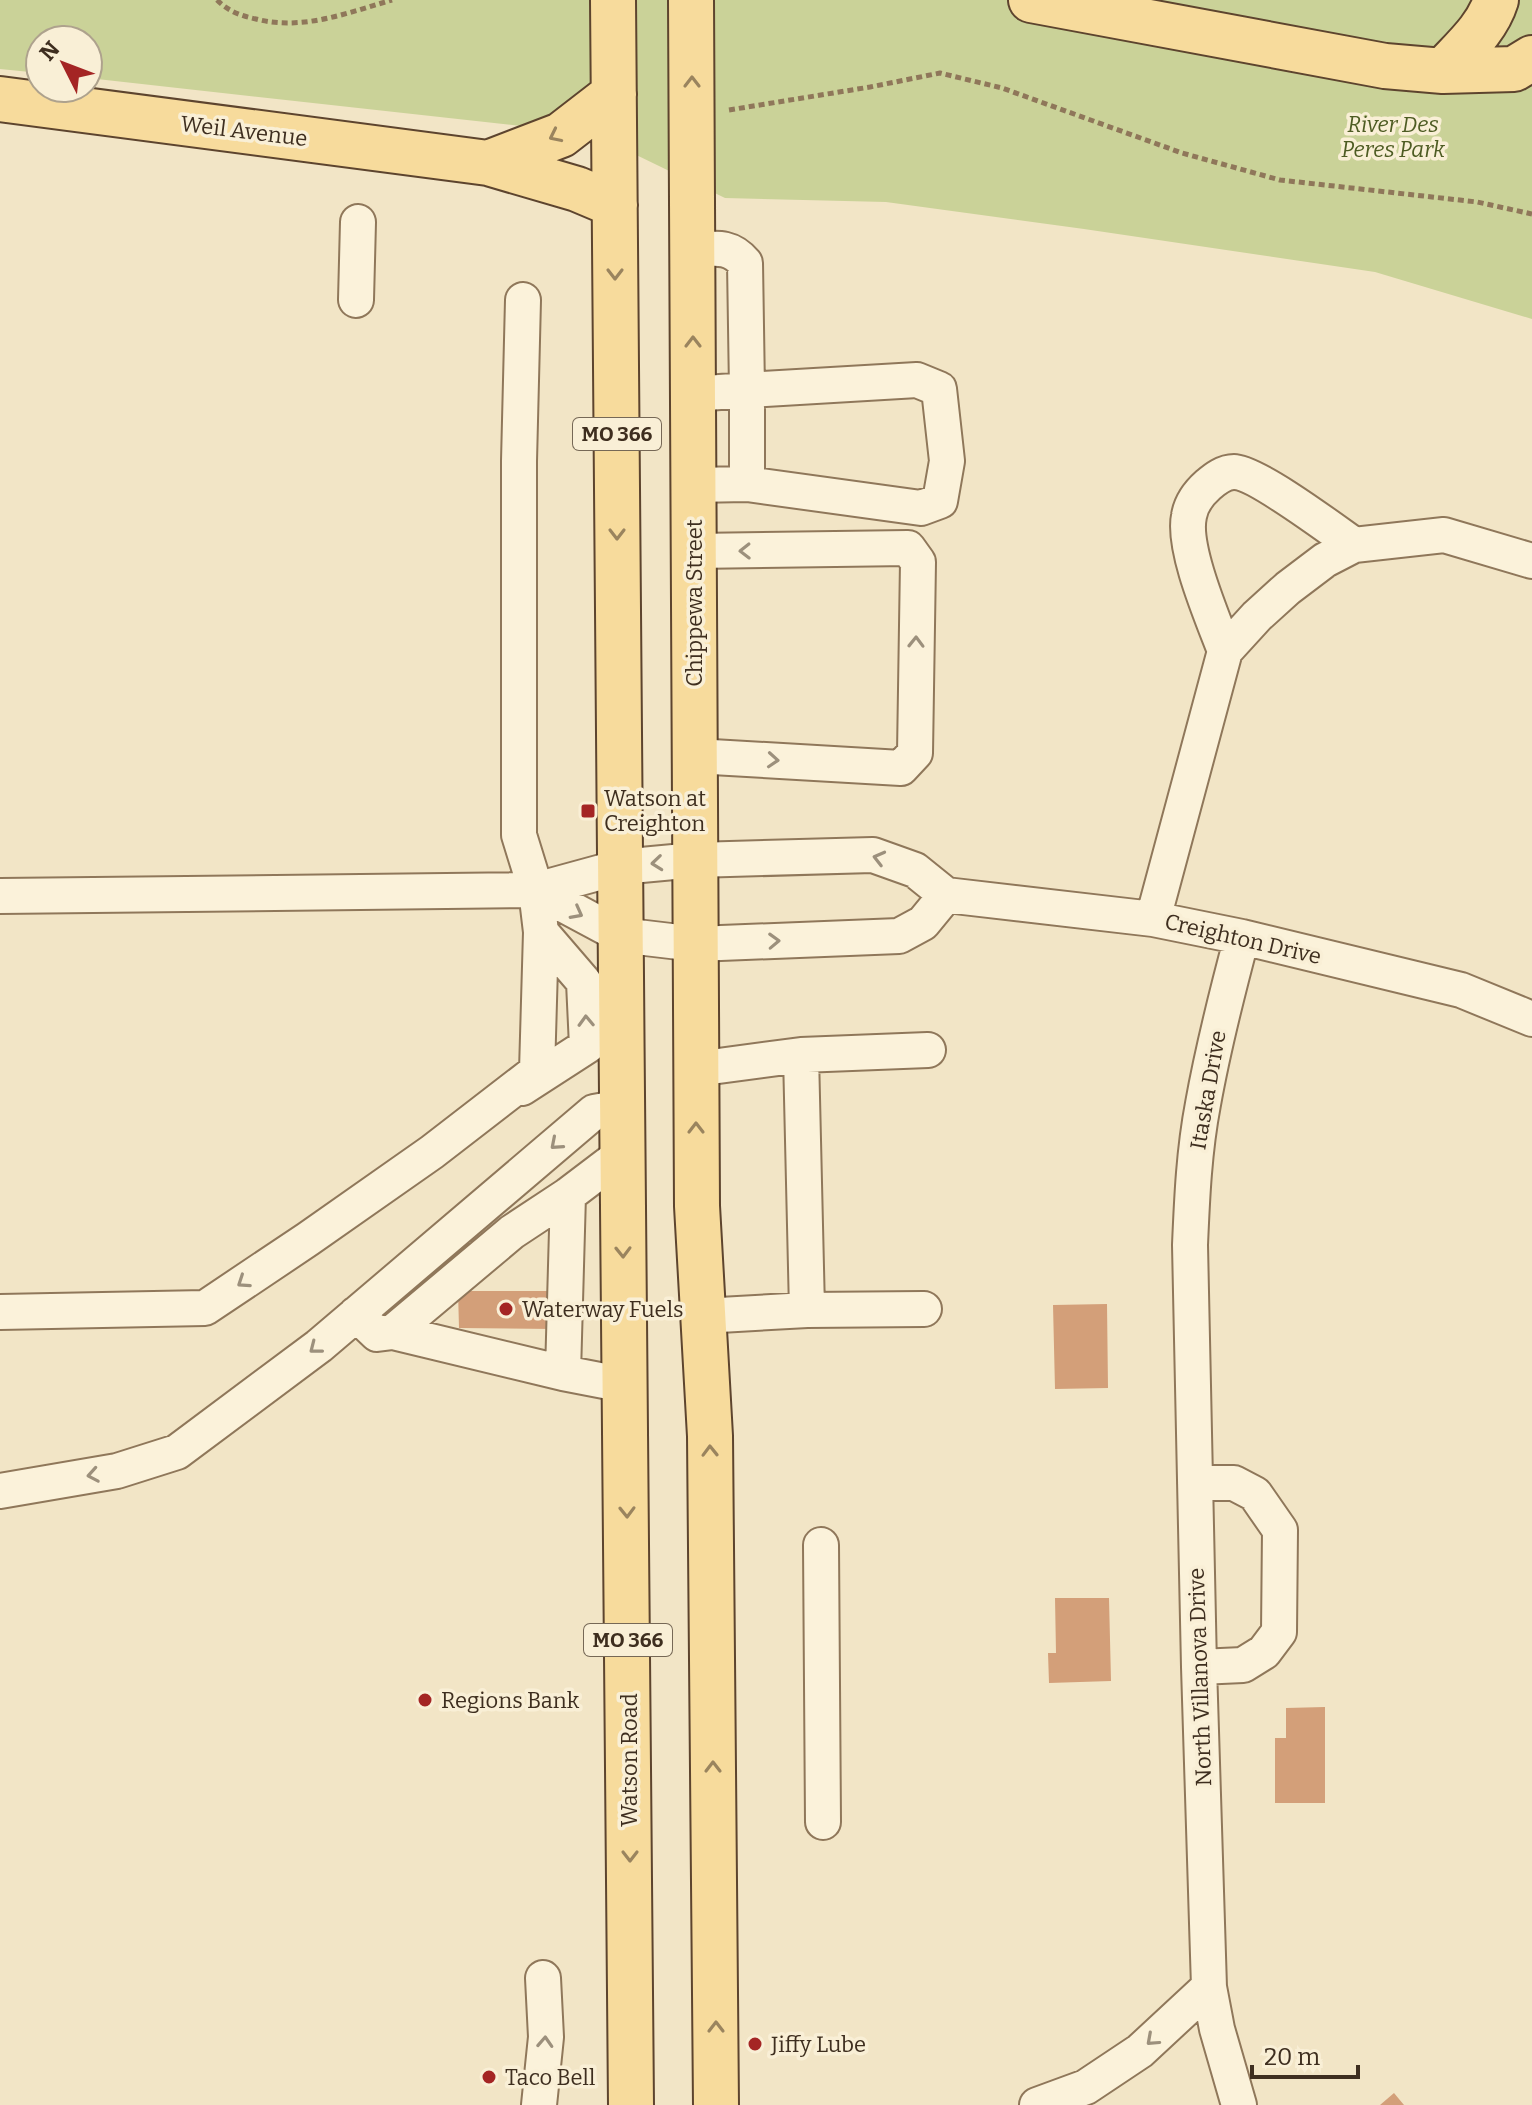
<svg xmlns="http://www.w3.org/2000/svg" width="1532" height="2105" viewBox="0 0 1532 2105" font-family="Bitter,serif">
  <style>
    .green { fill: #cad298 }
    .building { fill: #d39f79 }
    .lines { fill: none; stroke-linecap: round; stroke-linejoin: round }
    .minor-casing { stroke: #8f775a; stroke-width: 38 }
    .major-casing { stroke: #5d442e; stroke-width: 48 }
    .path { stroke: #8f775a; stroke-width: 5; stroke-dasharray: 6 4; stroke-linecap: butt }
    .minor { stroke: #fbf2da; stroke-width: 34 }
    .major { stroke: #f7db9c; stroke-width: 44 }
    .oneway { stroke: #9a845e }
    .oneway2 { stroke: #9c907c }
    .poi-dot { fill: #a42524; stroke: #f9efd6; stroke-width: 3 }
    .labels { text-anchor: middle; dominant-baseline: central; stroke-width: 7; stroke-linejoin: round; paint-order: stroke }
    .shield { fill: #f9efd6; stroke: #766856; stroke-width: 2 }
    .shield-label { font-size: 20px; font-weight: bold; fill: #3e2e1f }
    .park-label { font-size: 22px; font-style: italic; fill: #4e5c23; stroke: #f9efd6 }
    .street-label { font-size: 22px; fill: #3e2e1f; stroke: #f9efd6 }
    .poi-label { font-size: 22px; fill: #3e2e1f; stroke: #f9efd6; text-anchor: start }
  </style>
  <rect width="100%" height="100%" fill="#f2e5c6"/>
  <path class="green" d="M0 0H1532V319L1375 272 1084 229 886 202 725 198 593 134 88 78V40H40V73L0 69Z"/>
  <path class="building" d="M458 1291H555L554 1329 459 1328Z
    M1107 1304 1108 1388 1055 1389 1053 1305Z
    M1055 1598H1109L1111 1681 1049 1683 1048 1653H1056Z
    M1325 1707V1803H1275V1738H1286V1708Z
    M1394 2093 1404 2105H1380Z"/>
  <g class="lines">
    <defs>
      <path id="minor" d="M692 250C714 249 729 244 745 263L747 390 693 394
        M356 300 358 222
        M693 485 747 484 921 508 940 501 947 461 939 389 917 380 747 390V484
        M694 551 908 548 918 562 915 753 901 768 695 756
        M1225 651C1213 619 1182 548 1189 516 1191 504 1199 493 1208 485 1215 479 1224 472 1234 472 1255 472 1333 530 1354 545
        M536 890 620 935 696 944 899 936 923 923 946 895
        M0 896 536 890 620 867 695 860 873 855 915 870 946 895 1153 919 1242 937 1461 990 1532 1019
        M1153 919 1225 651 1257 616 1288 588 1325 560 1354 545 1444 535 1532 561
        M801 1055 807 1310
        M696 1069 801 1055 928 1050
        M522 1088 587 1046 584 982 541 932
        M0 1312 205 1308 308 1239 432 1152 537 1071 541 932 536 890 519 835V461L523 300
        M356 1314 377 1334 393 1332 512 1232 568 1195 622 1154
        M702 1316 807 1310 924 1309
        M393 1332 563 1373 625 1385
        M563 1373 568 1195
        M1195 1483H1234L1255 1494 1280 1530 1279 1632 1264 1652 1243 1665 1199 1667
        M0 1491 117 1471 177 1452 319 1346 594 1112 622 1107
        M821 1545 823 1822
        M539 2105 546 2037 543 1978
        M1037 2105 1086 2087 1140 2051 1209 1987
        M1239 2105 1217 2029 1209 1987 1199 1667 1190 1245C1192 1198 1194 1151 1203 1104 1213 1048 1227 993 1242 937"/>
      <path id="major" d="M613 0C617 702 626 1403 631 2105
        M691 0 697 1206 710 1436 716 2105
        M1031 0 1385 66 1443 71 1514 69 1532 58
        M1443 71C1463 49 1487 29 1496 0
        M0 99 488 163 577 189 615 205
        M488 163 561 135 614 94"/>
    </defs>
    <use href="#minor" class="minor-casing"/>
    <use href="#major" class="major-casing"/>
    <path class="path" d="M217 0C228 11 241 16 256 19 302 31 347 13 392 0
      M729 110 870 87 940 73 1002 88 1182 153 1280 180 1477 202 1532 214"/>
    <use href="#minor" class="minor"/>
    <use href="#major" class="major"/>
  </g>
  <defs><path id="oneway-chevron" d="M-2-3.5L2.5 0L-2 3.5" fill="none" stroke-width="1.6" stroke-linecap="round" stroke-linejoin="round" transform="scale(2)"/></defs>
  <g class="oneway">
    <use href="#oneway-chevron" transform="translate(692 82) rotate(-90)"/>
    <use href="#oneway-chevron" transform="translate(555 136) rotate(154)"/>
    <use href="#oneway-chevron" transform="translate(615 274) rotate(90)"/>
    <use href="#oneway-chevron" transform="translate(693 342) rotate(-90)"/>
    <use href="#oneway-chevron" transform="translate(617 534) rotate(90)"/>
    <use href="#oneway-chevron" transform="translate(696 1128) rotate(-90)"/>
    <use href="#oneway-chevron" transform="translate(623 1252) rotate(89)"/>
    <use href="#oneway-chevron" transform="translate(710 1451) rotate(-91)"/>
    <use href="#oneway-chevron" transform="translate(627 1512) rotate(89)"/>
    <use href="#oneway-chevron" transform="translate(713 1767) rotate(-90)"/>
    <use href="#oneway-chevron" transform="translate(630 1856) rotate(90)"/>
    <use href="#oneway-chevron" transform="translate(716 2027) rotate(-90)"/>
  </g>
  <g class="oneway2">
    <use href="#oneway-chevron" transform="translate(745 551) rotate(179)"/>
    <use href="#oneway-chevron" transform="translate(916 642) rotate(-89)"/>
    <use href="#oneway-chevron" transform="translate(773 760) rotate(4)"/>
    <use href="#oneway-chevron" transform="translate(879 858) rotate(-166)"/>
    <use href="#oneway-chevron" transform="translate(657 863) rotate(174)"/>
    <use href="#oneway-chevron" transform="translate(577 913) rotate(28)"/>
    <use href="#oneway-chevron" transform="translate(774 941) rotate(-2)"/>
    <use href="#oneway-chevron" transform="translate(586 1021) rotate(-92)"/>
    <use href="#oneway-chevron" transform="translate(556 1144) rotate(139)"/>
    <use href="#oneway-chevron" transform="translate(243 1282) rotate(146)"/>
    <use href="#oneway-chevron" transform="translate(315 1348) rotate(142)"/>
    <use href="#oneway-chevron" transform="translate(93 1475) rotate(170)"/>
    <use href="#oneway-chevron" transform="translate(1152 2040) rotate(138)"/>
    <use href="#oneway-chevron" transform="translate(545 2042) rotate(-87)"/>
  </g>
  <g class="poi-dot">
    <rect x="580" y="803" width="16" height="16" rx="4"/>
    <circle cx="506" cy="1309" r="8"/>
    <circle cx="425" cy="1700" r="8"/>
    <circle cx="755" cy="2044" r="8"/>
    <circle cx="489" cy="2077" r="8"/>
  </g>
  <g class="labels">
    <g class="shield">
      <rect x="573" y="418" width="88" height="32" rx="6"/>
      <rect x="584" y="1624" width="88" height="32" rx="6"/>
    </g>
    <g class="shield-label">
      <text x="617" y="434">MO 366</text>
      <text x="628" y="1640">MO 366</text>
    </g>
    <g class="park-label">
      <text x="1393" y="124">River Des<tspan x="1393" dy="25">Peres Park</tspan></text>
    </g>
    <g class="street-label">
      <text transform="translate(244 131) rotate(7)">Weil Avenue</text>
      <text transform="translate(694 603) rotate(-90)">Chippewa Street</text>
      <text transform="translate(1243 939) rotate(13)">Creighton Drive</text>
      <text transform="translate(1208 1090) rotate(-80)">Itaska Drive</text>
      <text transform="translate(1200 1677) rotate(-92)">North Villanova Drive</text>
      <text transform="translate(629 1760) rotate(-90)">Watson Road</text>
    </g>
    <g class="poi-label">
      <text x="604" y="798">Watson at<tspan x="604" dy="25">Creighton</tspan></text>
      <text x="522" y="1309">Waterway Fuels</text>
      <text x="441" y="1700">Regions Bank</text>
      <text x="771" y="2044">Jiffy Lube</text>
      <text x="505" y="2077">Taco Bell</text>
    </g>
  </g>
  <g transform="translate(64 64) rotate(312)"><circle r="38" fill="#f9efd6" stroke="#aea28d" stroke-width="2"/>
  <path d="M0-6L14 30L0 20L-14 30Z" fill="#a42524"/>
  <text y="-12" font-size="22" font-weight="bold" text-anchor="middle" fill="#3e2e1f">N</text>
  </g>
  <path d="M1252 2065v12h106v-12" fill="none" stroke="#3e2e1f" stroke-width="4"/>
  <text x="1264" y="2065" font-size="24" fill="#3e2e1f" stroke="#f9efd6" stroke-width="6" paint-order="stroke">20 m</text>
</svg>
